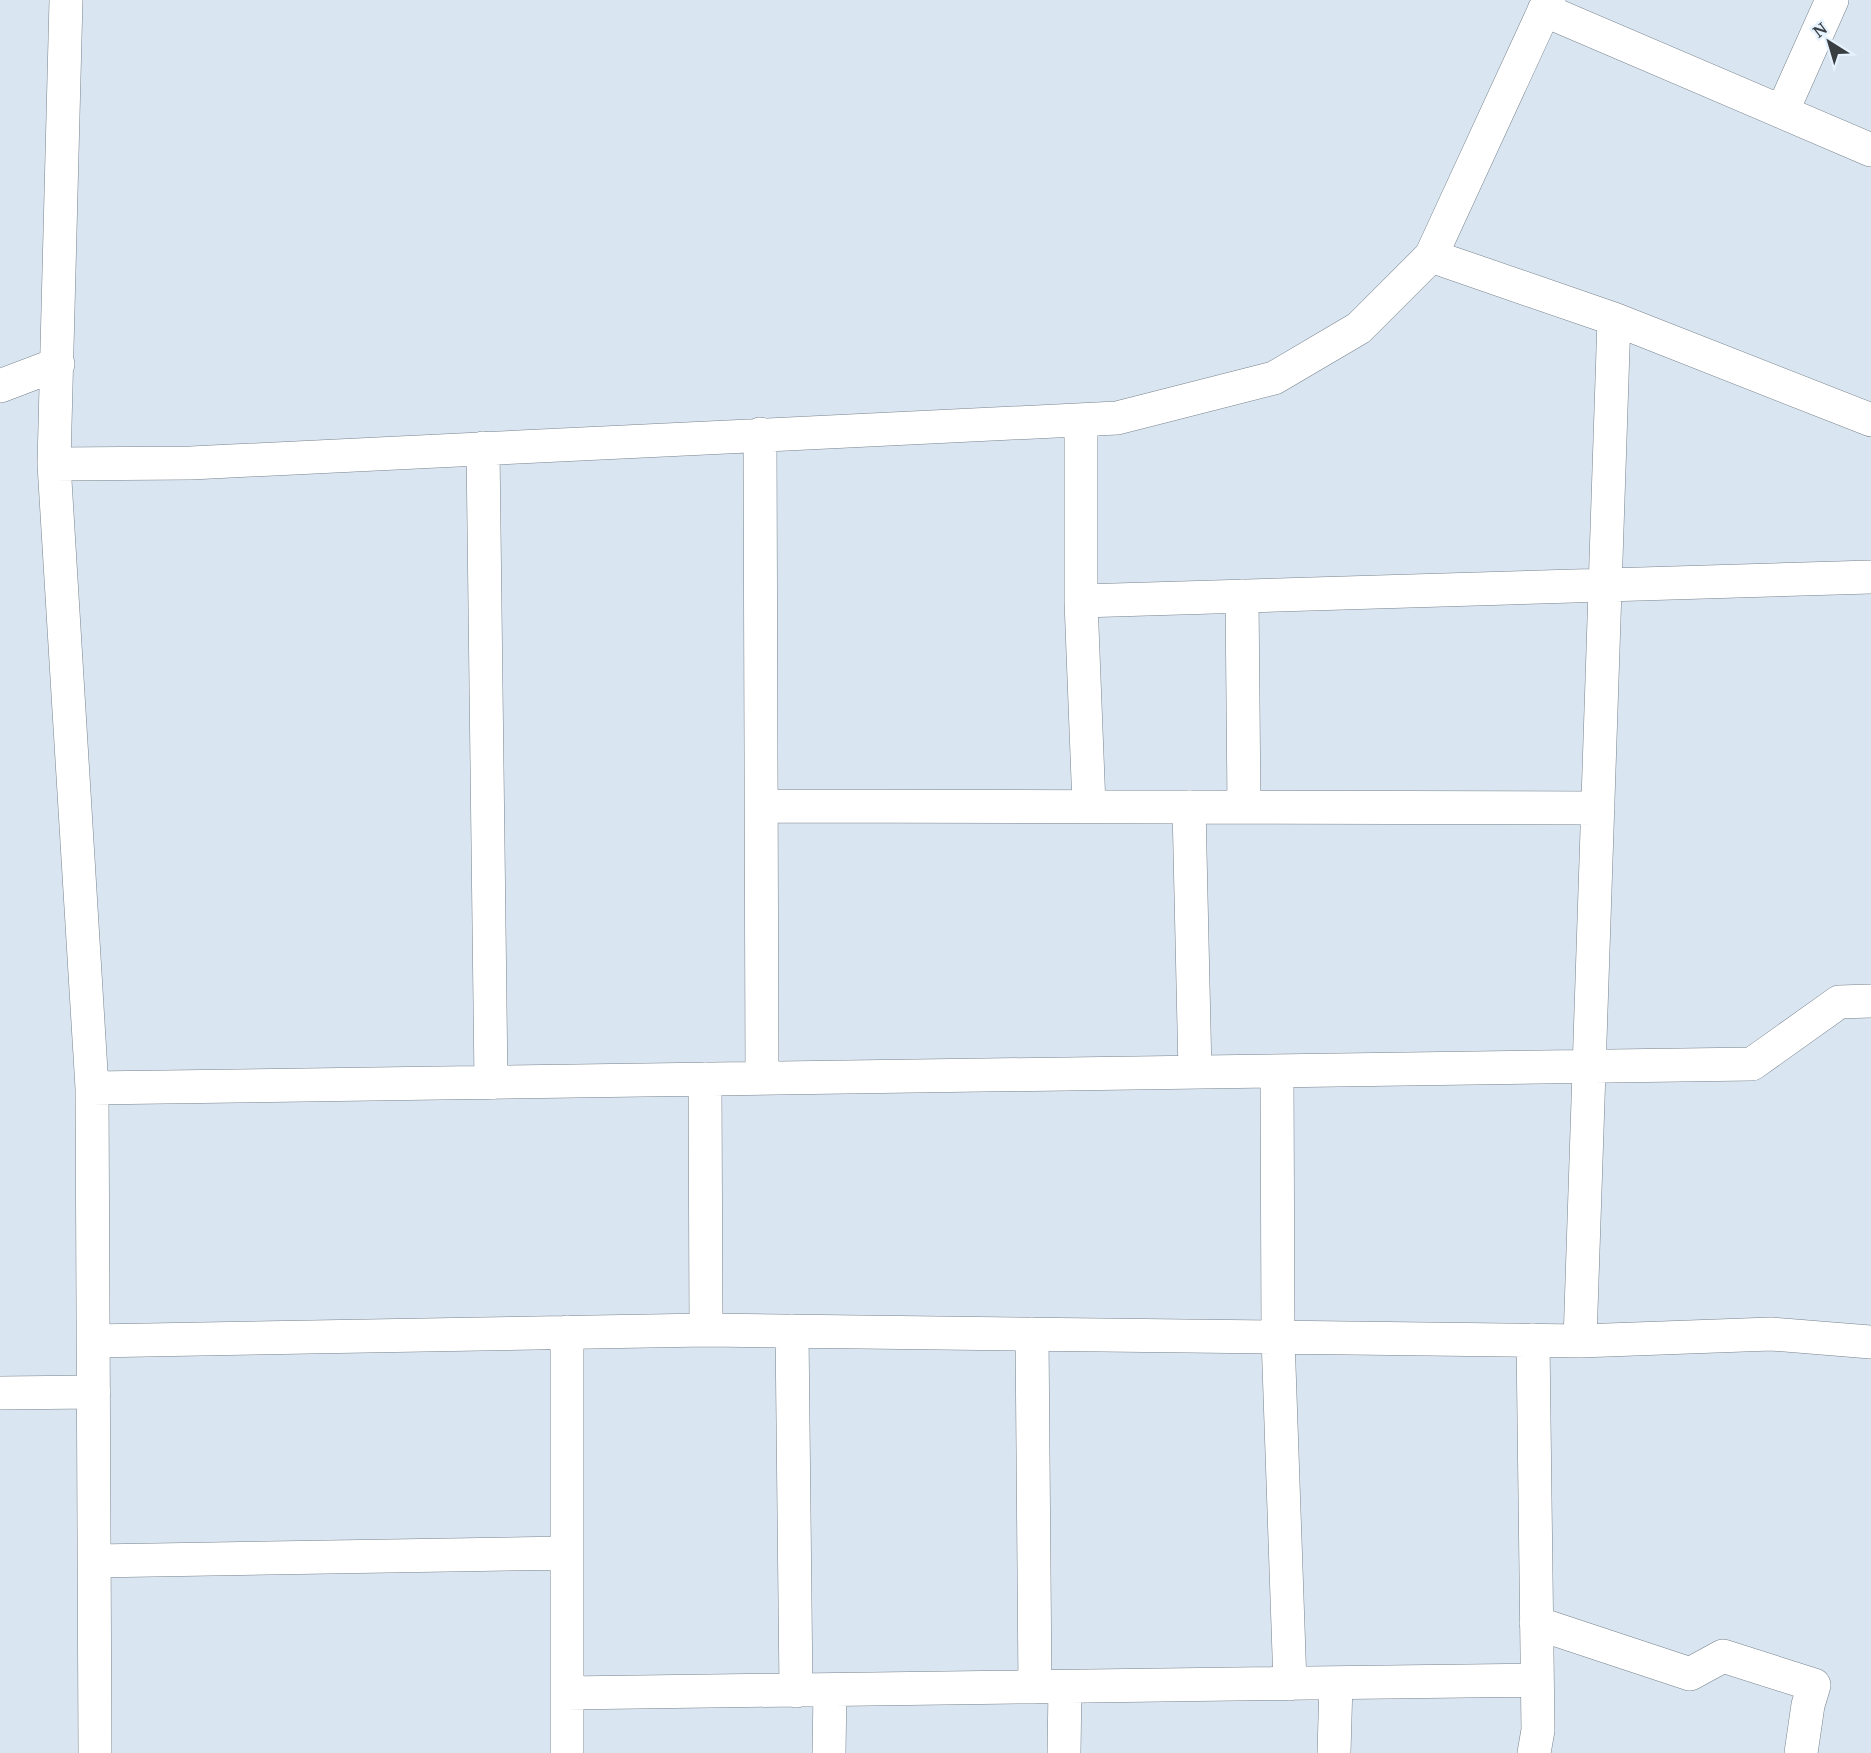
<svg xmlns="http://www.w3.org/2000/svg" width="1871" height="1753" viewBox="0 0 1871 1753" font-family="'Noto Serif',serif">
  <style>
    .lines { fill: none; stroke-linecap: round; stroke-linejoin: round }
    .street-casing { stroke: #78838d; stroke-width: 34 }
    .street { stroke: #fff; stroke-width: 33 }
  </style>
  <rect width="100%" height="100%" fill="#d9e5f0"/>
  <g class="lines">
    <defs>
      <path id="street" d="M66 0 54 464 92 1088 95 1753
        M1544 10 1871 150
        M1782 112 1832 0
        M1431 256 1614 319 1871 420
        M1614 319 1580 1341 1771 1334 1871 1342
        M0 386 58 364
        M1081 420V601L1089 806
        M760 434 762 1078
        M483 448 491 1083
        M54 464 191 463 1117 418 1274 378 1359 328 1431 256 1549 0
        M1242 596 1244 807
        M1081 601 1871 577
        M762 806 1598 808
        M1189 807 1195 1072
        M1277 1071 1278 1337 1290 1684
        M705 1079 706 1330
        M92 1088 1752 1064 1839 1002 1871 1001
        M792 1331 796 1691
        M1032 1334 1035 1687
        M1533 1340 1538 1730 1534 1753
        M93 1341 706 1330 1580 1341
        M0 1393 94 1392
        M95 1561 567 1553
        M1536 1623 1690 1674 1723 1656 1814 1685 1808 1705 1801 1753
        M567 1693 1537 1680
        M567 1753V1332
        M829 1753 830 1690
        M1064 1753 1065 1687
        M1334 1753 1336 1683"/>
    </defs>
    <use href="#street" class="street-casing"/>
    <use href="#street" class="street"/>
  </g>
  <g transform="translate(1829 42) rotate(323)" stroke="#e6f2fe" stroke-width="4.5" paint-order="stroke">
  <path d="M0-4.5L10 22L0 15L-10 22Z" fill="#393e42"/>
  <text y="-9" font-size="16" font-weight="bold" text-anchor="middle" fill="#393e42">N</text>
  </g>
</svg>
